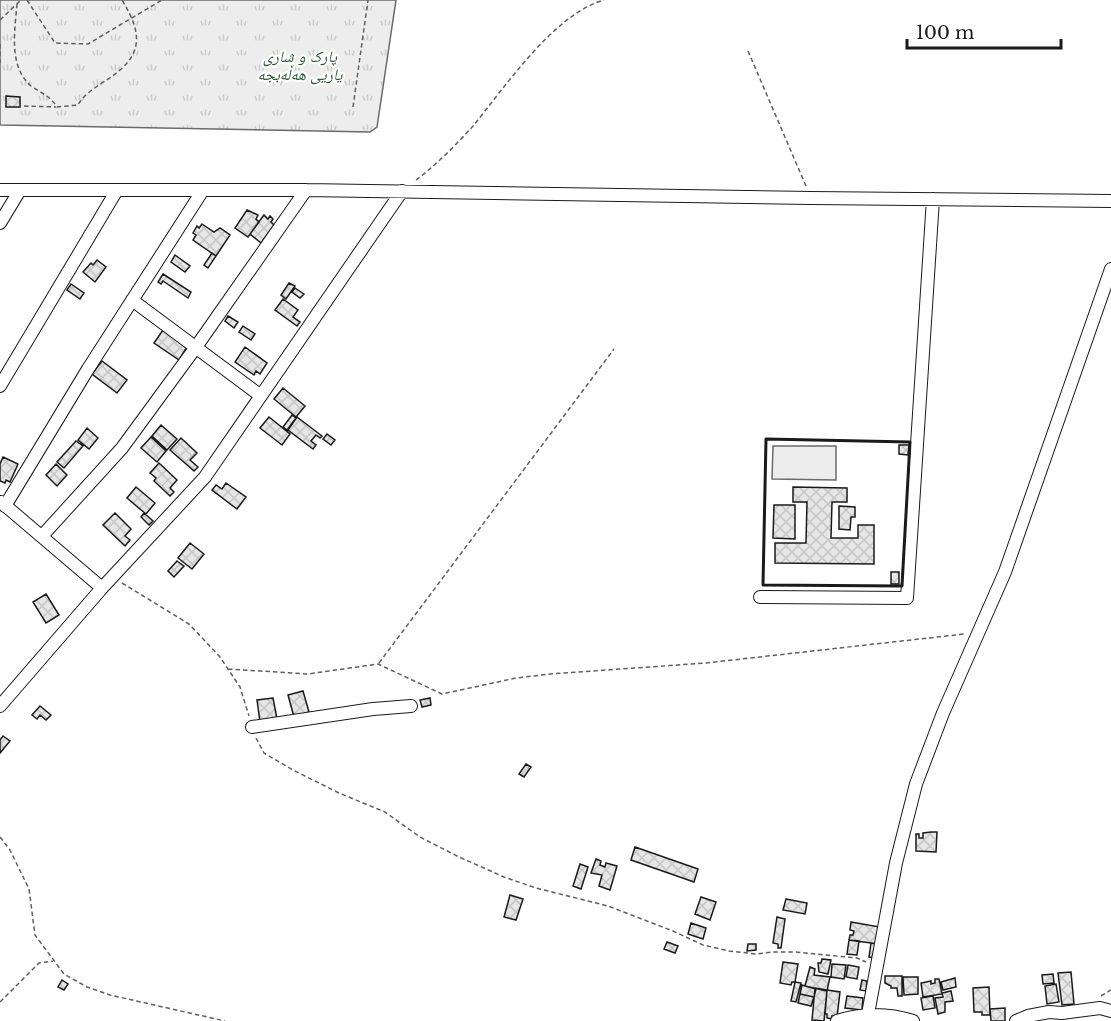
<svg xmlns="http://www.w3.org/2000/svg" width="1111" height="1021" viewBox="0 0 1111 1021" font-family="'Libre Baskerville','Noto Naskh Arabic',serif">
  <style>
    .grass { fill: url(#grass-tufts); stroke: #6a6a6a; stroke-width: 1.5 }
    .pitch { fill: #ededed; stroke: #6a6a6a; stroke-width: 1.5 }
    .building { fill: url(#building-cross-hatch); stroke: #1a1a1a; stroke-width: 1.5 }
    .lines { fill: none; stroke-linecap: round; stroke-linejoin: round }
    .minor-casing { stroke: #1a1a1a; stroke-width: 14 }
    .path { stroke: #5f5f5f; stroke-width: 1.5; stroke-dasharray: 4.5 3; stroke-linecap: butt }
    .minor { stroke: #fff; stroke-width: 12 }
    .wall { stroke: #1a1a1a; stroke-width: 3 }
    .labels { text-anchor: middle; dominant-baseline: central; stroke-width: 4.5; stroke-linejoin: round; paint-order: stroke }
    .park-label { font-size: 16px; font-style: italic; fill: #2b5a34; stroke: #fff }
  </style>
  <defs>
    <pattern id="grass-tufts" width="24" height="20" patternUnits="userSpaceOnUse" patternTransform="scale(1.5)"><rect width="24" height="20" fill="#ededed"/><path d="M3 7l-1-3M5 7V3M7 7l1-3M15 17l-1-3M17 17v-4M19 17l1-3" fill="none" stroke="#cbcbcb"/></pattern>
    <pattern id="building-cross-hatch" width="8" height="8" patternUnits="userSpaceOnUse" patternTransform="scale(1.5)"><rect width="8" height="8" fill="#e6e6e6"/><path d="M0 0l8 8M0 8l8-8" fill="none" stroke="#c5c5c5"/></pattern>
  </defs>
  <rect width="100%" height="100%" fill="#fff"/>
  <path class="grass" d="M0 0H396L377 127 370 132 0 125Z"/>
  <path class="pitch" d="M773 446H836V480L772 479Z"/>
  <path class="building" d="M6 96 20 97V107H6Z
    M247 210 258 215 256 219 259 222 248 237 235 228Z
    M264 215 268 219 270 216 273 219 271 222 274 225 261 243 250 234Z
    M202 224 214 232 220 228 230 235 216 256 193 240 196 235 193 233 197 226 199 228Z
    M212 253 216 256 208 268 204 265Z
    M175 255 190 266 185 272 171 262Z
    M97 260 106 267 95 282 83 272 91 263 93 265Z
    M163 274 191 292 188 298 163 281 161 284 158 282Z
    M289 283 295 286 286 299 281 295Z
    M71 284 84 293 80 299 67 290Z
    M295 288 304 294 300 298 292 292Z
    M283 299 298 310 293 317 300 322 297 326 275 310Z
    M228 316 238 322 234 328 225 321Z
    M243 326 255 334 251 340 239 332Z
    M163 330 187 347 179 360 154 343Z
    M245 347 267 363 260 374 256 371 254 375 235 362Z
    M102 361 127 380 117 393 92 374Z
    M283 388 305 406 296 417 274 399Z
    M292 415 296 418 287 430 283 427Z
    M269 417 290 434 282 445 260 428Z
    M297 417 322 436 320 438 316 435 311 441 316 445 313 449 288 430Z
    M161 425 177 439 167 450 152 436Z
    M87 428 98 438 89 449 78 440Z
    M327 434 335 440 331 445 323 439Z
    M151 437 166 451 157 462 141 448Z
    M181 438 197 453 190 460 198 467 194 471 170 450Z
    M76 441 83 446 64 468 57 462Z
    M899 445H909L908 455 899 454Z
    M3 457 18 464 10 482 6 480 5 483 0 481V464Z
    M159 463 177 480 170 488 174 492 170 496 154 481 156 478 150 473Z
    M56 464 67 475 57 486 46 475Z
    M226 483 246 497 237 509 212 490 216 485 222 489Z
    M136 487 155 503 146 514 127 498Z
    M793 487 847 488V502H832L831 538H858V525H874V564L775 563V543H806L807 502H793Z
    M774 505H795V539L773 538Z
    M839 506 855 507V517H851L850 530 839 529Z
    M115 513 131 529 125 536 130 540 125 546 103 525Z
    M144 513 153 521 149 525 141 517Z
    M190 543 204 554 192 569 178 558Z
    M177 561 184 566 174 577 168 571Z
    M891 572H899V584H891Z
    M46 594 59 615 46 623 33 602Z
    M303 691 309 712 294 717 288 695Z
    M273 698 277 719 260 722 257 700Z
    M430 698 431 705 422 707 420 700Z
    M40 706 51 715 46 720 40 715 37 719 32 715Z
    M3 736 10 741 0 753V740Z
    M526 764 531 767 524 777 519 774Z
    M931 832H937L936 852 916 851V834H919V838H923V833Z
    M635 847 698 869 694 882 631 860Z
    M596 859 601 861 600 865 605 867 606 863 617 866 610 890 599 886 602 875 591 873Z
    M580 864 588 867 581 889 573 886Z
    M510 895 523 899 516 920 504 917Z
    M701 897 716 902 710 920 695 914Z
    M786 899 807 903 805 914 783 910Z
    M777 917 785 919 781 948H778V944L773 943Z
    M851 922 880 927 878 944 849 940 850 935H853L854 931 850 930Z
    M691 923 706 928 703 939 688 934Z
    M849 940 859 941 857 955 847 954Z
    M667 942 678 946 675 953 664 949Z
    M871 943 878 944 876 958 869 957Z
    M748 944H756V950L747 951Z
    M822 959 831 960 828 974 819 972 818 963H821Z
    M783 962 798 964 795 982H792L791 985 780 983Z
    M832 964 846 965 844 979 831 977Z
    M848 965 859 967 857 979 846 977Z
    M810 967 815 969 814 975 830 977 827 991 805 986Z
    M1071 972 1074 1004 1062 1005 1058 973Z
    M1053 974 1054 983 1043 984 1042 975Z
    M885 976H902V996H898L897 988H891V986L885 983Z
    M903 977H918V994L904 995Z
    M955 978 956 987 943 990 941 982Z
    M935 979H939L942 994 923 997 921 983 931 981V984L935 983Z
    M62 980 68 984 64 990 58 987Z
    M862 980 867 981 866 991 860 990Z
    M795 982 801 983 796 1002 791 1001Z
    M1056 984 1059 1002 1047 1004 1045 986Z
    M802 985 816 989 814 997 800 994Z
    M989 987 990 1015H982V1012H974L973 988Z
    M815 988 827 990 824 1021 812 1020Z
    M827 990 840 992 837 1017 832 1016V1019L827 1018V1014H825Z
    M951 991 953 1001 945 1002V1012L938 1014 935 998 943 997 942 993Z
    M800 994 814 997 811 1006 798 1003Z
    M847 996 863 998 862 1010 845 1008Z
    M933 996 935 1008 923 1010 921 998Z
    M1005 1008V1021H991L990 1009Z"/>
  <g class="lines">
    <defs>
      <path id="minor" d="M0 190H306L811 198 1111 201
        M0 223 20 190
        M132 300 261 396
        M0 386 117 190
        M1 502 102 588
        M5 506 88 369 203 190
        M42 536 122 448 196 347 306 190
        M760 597 907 598 933 199
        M0 706 102 588 205 477 402 191
        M252 727 373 709 411 706
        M868 1014 896 863 916 784 943 713 1005 572 1111 269
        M837 1021C862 1013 888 1013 913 1021
        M1016 1021 1028 1016 1049 1012 1062 1013 1100 1008 1111 1011"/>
    </defs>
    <use href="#minor" class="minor-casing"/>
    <path class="path" d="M27 0 55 43 88 44 162 0
      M17 4C15 30 8 66 31 86 41 93 50 96 57 107L78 105C84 94 95 88 105 81 143 57 144 36 122 0
      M0 20 21 0
      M0 44V63
      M748 51 806 186
      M24 106 56 107
      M353 107 368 0
      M416 180C436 165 456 145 473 126 505 87 554 14 604 0
      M122 583 189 624 220 657 240 687 249 716
      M379 663 614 349
      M228 669 308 674 378 664 442 694 516 678 550 674 706 663 964 634
      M256 738 264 753 293 770 339 793 385 812 420 837 459 857 504 877 536 888 608 906 673 931 703 945 729 951 756 954 773 952H795L857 958 866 962
      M0 837 10 850 29 889 35 935 64 974 87 987 110 995 225 1021
      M1101 996 1111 990
      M0 1002 39 963 53 961"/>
    <use href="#minor" class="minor"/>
    <path class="wall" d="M766 439 910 442 902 586 763 585Z"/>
  </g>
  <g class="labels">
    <g class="park-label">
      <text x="300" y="56">پارک و شاری<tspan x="300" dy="18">یاریی ھەڵەبجە</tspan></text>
    </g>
  </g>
  <path d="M907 39v9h154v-9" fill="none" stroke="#1a1a1a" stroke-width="3"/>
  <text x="916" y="39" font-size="18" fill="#1a1a1a" stroke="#ffffff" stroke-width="4.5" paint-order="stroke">100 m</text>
</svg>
